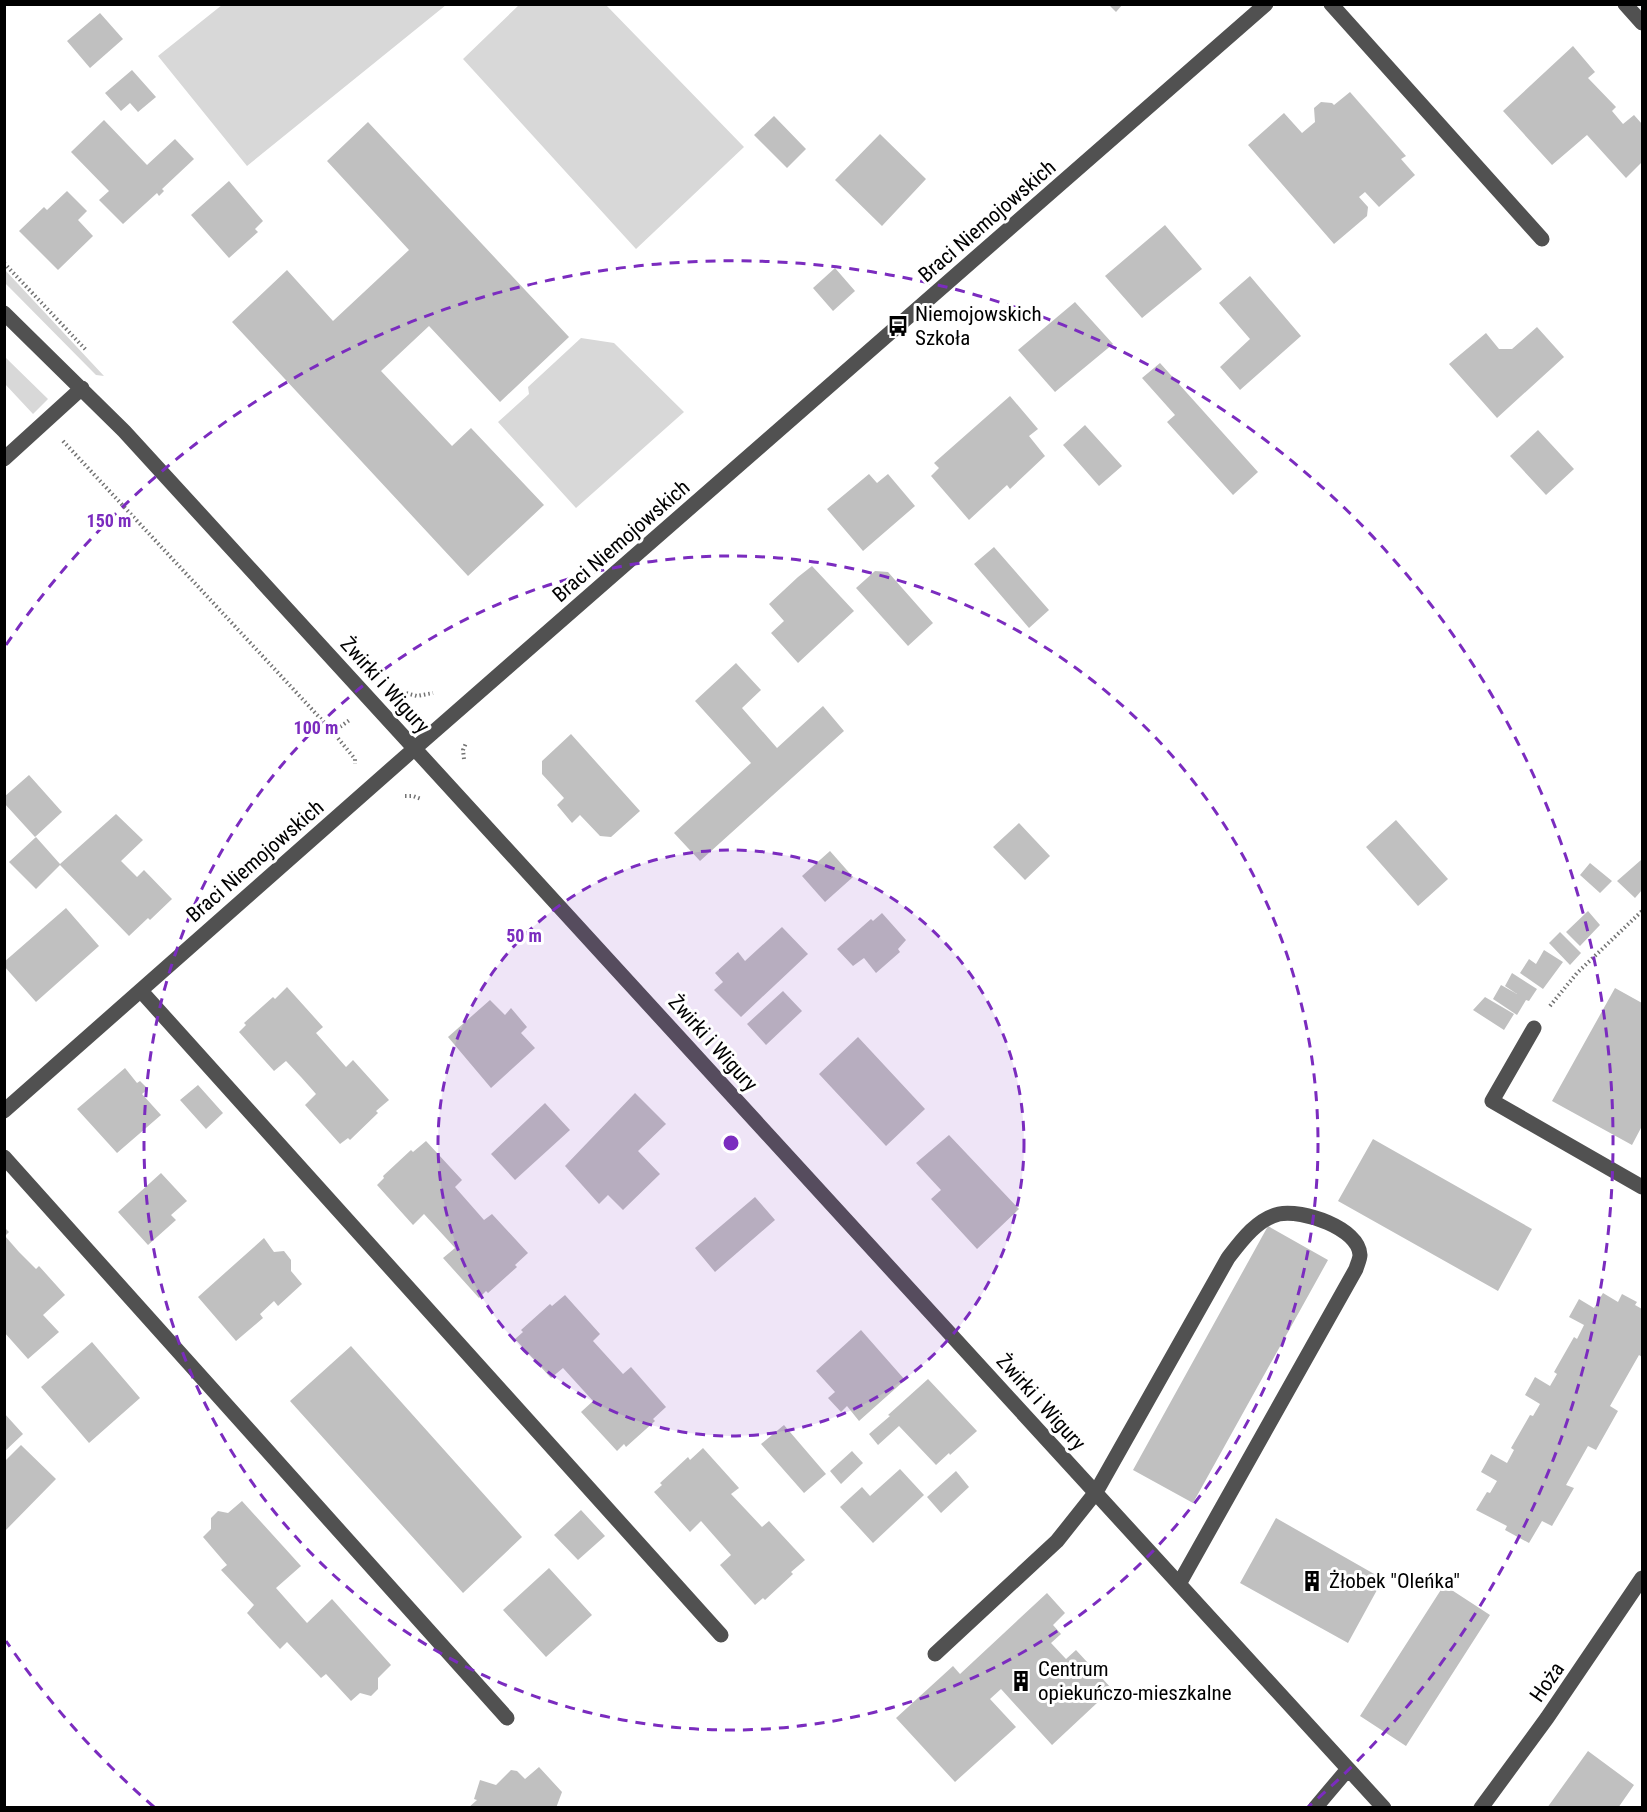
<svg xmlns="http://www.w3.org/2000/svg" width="1647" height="1812" viewBox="0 0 1647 1812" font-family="'Roboto Condensed',sans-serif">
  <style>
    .green { fill: #d8d8d8 }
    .building { fill: #c0c0c0 }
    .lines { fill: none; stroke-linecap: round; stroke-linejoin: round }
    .path { stroke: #737373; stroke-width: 4; stroke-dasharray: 1.5 3; stroke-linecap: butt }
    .minor { stroke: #515151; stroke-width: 15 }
    .ring { fill: none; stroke: #7b2cbf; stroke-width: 3; stroke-dasharray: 10 8 }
    .labels { text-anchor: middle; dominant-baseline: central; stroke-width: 6; stroke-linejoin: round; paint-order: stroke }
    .street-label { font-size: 21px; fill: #000; stroke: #fff }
    .poi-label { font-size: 21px; fill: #000; stroke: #fff; text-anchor: start }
    .centre { fill: #7b2cbf; stroke: #fff; stroke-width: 3 }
    .ring-label { font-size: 18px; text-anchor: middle; font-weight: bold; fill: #7b2cbf; stroke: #fff; stroke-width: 6; stroke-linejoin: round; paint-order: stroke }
  </style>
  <rect width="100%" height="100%" fill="#fff"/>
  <path class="green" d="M222 5V4L446 5 247 166 158 56Z
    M519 5H606L744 147 636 249 463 59Z
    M4 270H5L104 376 96 375 92 371 5 283Z
    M581 338 614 343 684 412 576 508 498 422 529 394 528 387Z
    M5 357 48 399 33 414 5 384Z"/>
  <path class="building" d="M1108 4H1123L1116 12Z
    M100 13 123 39 90 68 67 41Z
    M1573 46 1595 72 1588 78 1616 107 1612 111 1623 124 1634 115 1642 124V162L1626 178 1587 135 1552 165 1503 111Z
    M132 70 156 97 138 112 130 103 121 111 105 93Z
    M1350 92 1406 156 1401 159 1415 175 1379 207 1365 192 1359 197 1368 207 1367 216 1334 244 1248 145 1284 113 1302 133 1315 122 1314 108 1321 102 1332 103 1334 105Z
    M774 116 806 149 787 168 754 135Z
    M104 120 147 165 175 139 194 159 162 189 164 191 159 196 157 193 123 224 99 200 109 191 71 152Z
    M368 122 569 337 500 402 429 326 381 371 452 446 471 428 544 505 468 576 232 322 287 270 333 321 409 250 327 161Z
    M880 134 926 179 882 226 835 180Z
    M229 181 263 221 255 229 258 232 229 258 191 215Z
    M67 191 87 211 78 220 93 236 58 270 19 231 44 207 47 210Z
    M1165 225 1202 269 1142 318 1105 276Z
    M835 268 855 291 833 311 813 288Z
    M1250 276 1301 336 1240 390 1220 367 1250 339 1219 303Z
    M1075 302 1113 344 1055 392 1018 350Z
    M1537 327 1564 357 1497 418 1449 364 1486 333 1499 349H1512Z
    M1160 363 1258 472 1233 495 1167 422 1175 415 1142 378Z
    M1010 396 1038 429 1029 436 1045 456 1010 489 1007 485 969 520 931 476 939 468 934 463Z
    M1085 425 1122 466 1099 486 1063 445Z
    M1538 430 1574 469 1546 495 1510 456Z
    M869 474 877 483 888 474 915 506 863 551 827 509Z
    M994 547 1049 610 1029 628 974 564Z
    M812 566 854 611 798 663 771 633 784 621 769 604 798 577Z
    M875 571 888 572 933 623 908 646 856 588Z
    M736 663 761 690 742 708 777 748 823 706 844 731 700 861 674 833 751 763 695 701Z
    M571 734 640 811 611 837 600 836 580 815 572 823 557 805 564 798 542 774V761Z
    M29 775 62 812 35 837 4 803V797Z
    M116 814 143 840 121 861 137 877 144 870 172 899 150 920 148 918 129 936 60 865 36 889 9 862 36 837 60 864Z
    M1396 820 1448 879 1418 906 1366 847Z
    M1019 823 1050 856 1025 880 993 847Z
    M830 851 853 877 825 902 802 876Z
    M1641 860 1642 862V890L1635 898 1617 881Z
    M1590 863 1612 881 1600 893 1580 875Z
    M66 908 99 946 36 1002 4 966V962Z
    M1588 911 1600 925 1580 946 1566 932Z
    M882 913 906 940 898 949 900 952 876 973 864 958 853 966 837 949 871 919 873 921Z
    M782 927 808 954 741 1017 714 990 723 982 715 973 738 952 745 961Z
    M1560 932 1581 953 1570 965 1549 943Z
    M1544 950 1563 962 1543 989 1520 973 1529 959 1536 964Z
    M1512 973 1537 989 1529 1001 1526 1000 1517 1015 1493 999 1501 985 1517 994 1505 986Z
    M287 987 323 1027 316 1033 346 1067 353 1060 389 1100 376 1111 378 1113 350 1140 348 1138 340 1144 305 1105 316 1094 301 1077 286 1061 274 1071 239 1032 246 1025 244 1023 273 997 275 999Z
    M1615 988 1642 1003V1126L1632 1145 1552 1101Z
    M783 991 802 1011 766 1045 747 1024Z
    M1485 997 1514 1014 1504 1030 1473 1010Z
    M490 1000 505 1015 511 1008 527 1027 521 1033 535 1048 491 1088 448 1037Z
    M858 1037 925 1109 886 1146 819 1074Z
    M125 1068 137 1083 140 1081 148 1089 142 1094 161 1115 117 1153 77 1109Z
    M198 1085 223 1113 206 1129 180 1100Z
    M635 1093 666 1124 638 1151 660 1174 623 1210 608 1195 599 1204 565 1166Z
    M545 1103 570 1130 515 1180 491 1154Z
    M949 1135 1019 1209 977 1249 931 1199 941 1190 916 1163Z
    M1373 1139 1532 1229 1498 1291 1338 1201Z
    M426 1141 462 1180 455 1187 484 1220 492 1214 528 1253 515 1265 517 1267 488 1293 486 1291 479 1298 443 1258 455 1248 424 1214 413 1225 377 1185 384 1178 383 1176 411 1150 413 1152Z
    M161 1173 187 1201 171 1215 176 1220 148 1245 118 1212Z
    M755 1197 775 1220 715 1272 695 1248Z
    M1268 1226 1328 1260 1193 1503 1133 1470Z
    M4 1227 9 1232 5 1236 19 1252 36 1269 39 1266 65 1295 43 1315 59 1332 28 1359 4 1332Z
    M264 1238 274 1252 284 1251 291 1260V1271L302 1284 278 1306 274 1301 260 1314 263 1318 236 1341 198 1297Z
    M1603 1293 1618 1302 1622 1294 1637 1302 1635 1305 1642 1309V1357L1639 1355 1610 1406 1618 1411 1596 1450 1588 1446 1566 1485 1574 1488 1552 1526 1542 1521 1529 1543 1505 1530 1507 1526 1476 1510 1487 1492 1490 1493 1497 1481 1481 1472 1491 1454 1507 1463 1514 1450 1511 1448 1530 1415 1533 1416 1540 1404 1525 1395 1535 1377 1550 1386 1557 1374 1554 1372 1574 1337 1577 1339 1584 1325 1569 1317 1579 1299 1594 1308Z
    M565 1295 600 1334 593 1341 623 1374 631 1367 666 1407 653 1419 655 1421 626 1447 624 1444 617 1451 581 1412 593 1401 563 1368 551 1378 515 1339 523 1332 521 1330 550 1304 552 1306Z
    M861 1330 905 1380 859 1421 847 1406 841 1412 828 1398 835 1392 816 1371Z
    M92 1342 140 1398 89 1443 41 1387Z
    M351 1346 522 1537 463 1593 290 1401Z
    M928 1379 977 1431 950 1455 949 1453 936 1465 899 1426 878 1445 869 1434 890 1416 888 1415Z
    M4 1413 23 1434 4 1452Z
    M784 1425 826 1474 804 1493 761 1444Z
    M21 1445 56 1479 4 1532V1462Z
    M703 1448 739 1488 731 1494 762 1527 769 1521 805 1560 791 1572 793 1574 765 1600 763 1598 755 1605 720 1565 731 1555 701 1521 690 1532 654 1492 662 1485 660 1483 688 1457 690 1460Z
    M852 1451 863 1463 841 1484 830 1471Z
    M900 1469 924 1495 873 1543 840 1507 862 1487 870 1496Z
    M956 1471 969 1487 941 1513 927 1497Z
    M242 1501 301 1566 276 1588 307 1623 332 1599 391 1665 378 1678V1689L371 1696 360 1693 351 1701 326 1674 321 1678 287 1642 280 1649 247 1613 254 1605 221 1570 227 1565 203 1537 211 1529V1518L218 1511 228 1513Z
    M581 1510 605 1536 578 1560 554 1535Z
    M1276 1518 1383 1579 1348 1643 1240 1583Z
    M549 1568 592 1615 546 1657 503 1610Z
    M1444 1585 1490 1615 1406 1746 1360 1716Z
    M1047 1593 1065 1613 1053 1625 1061 1634 1051 1643 1066 1659 1076 1650 1112 1689 1052 1745 1001 1689 990 1699 1016 1727 955 1782 896 1718 953 1666 960 1674Z
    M1588 1751 1634 1785 1618 1808H1547Z
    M539 1767 562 1792 556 1808H468L477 1800 474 1799 480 1780 496 1785 511 1770 517 1771 525 1779Z"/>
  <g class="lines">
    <path class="path" d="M4 263 86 350
      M63 441 333 732 355 759V764
      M402 692 417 696 433 693
      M333 732 351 719
      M464 759 463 750 466 743
      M405 796H413L421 799
      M1550 1006 1577 973 1642 911"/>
    <path class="minor" d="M1331 4 1542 239
      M1625 4 1642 23
      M4 313 124 431 1384 1808
      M4 459 82 388
      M141 991 721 1635
      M1534 1028 1492 1101 1642 1187
      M4 1111 414 749 1266 4
      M4 1157 507 1718
      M935 1654 1057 1541 1096 1492 1228 1258C1241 1241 1257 1219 1279 1214 1302 1209 1359 1228 1360 1255 1360 1259 1357 1265 1356 1269L1179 1584
      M1315 1808 1348 1769
      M1481 1808 1547 1718 1642 1578"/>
  </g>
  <circle cx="731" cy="1143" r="293" fill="#7b2cbf" fill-opacity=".12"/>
  <g class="ring">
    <circle cx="731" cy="1143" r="293"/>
    <circle cx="731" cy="1143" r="587"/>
    <path d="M154 1807A880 880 0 0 1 6 1641M6 645A880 880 0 1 1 1308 1807"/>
  </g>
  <defs>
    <symbol id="bus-bare" viewBox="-9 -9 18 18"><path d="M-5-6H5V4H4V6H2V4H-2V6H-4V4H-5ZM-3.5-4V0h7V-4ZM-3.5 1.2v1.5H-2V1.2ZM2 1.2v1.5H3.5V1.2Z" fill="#000" stroke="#fff" stroke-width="2.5" paint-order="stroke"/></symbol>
    <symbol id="building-bare" viewBox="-9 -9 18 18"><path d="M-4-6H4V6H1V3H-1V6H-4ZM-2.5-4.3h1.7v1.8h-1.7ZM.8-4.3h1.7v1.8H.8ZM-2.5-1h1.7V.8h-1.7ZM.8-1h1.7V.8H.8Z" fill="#000" stroke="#fff" stroke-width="2.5" paint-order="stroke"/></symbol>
  </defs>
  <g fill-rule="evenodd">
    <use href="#bus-bare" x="883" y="311" width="30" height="30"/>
    <use href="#building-bare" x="1297" y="1566" width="30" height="30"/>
    <use href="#building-bare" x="1006" y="1666" width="30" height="30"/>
  </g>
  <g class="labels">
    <g class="street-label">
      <text transform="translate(987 221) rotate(-41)">Braci Niemojowskich</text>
      <text transform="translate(621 541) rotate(-41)">Braci Niemojowskich</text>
      <text transform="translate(385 685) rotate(48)">Żwirki i Wigury</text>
      <text transform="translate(255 861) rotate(-41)">Braci Niemojowskich</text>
      <text transform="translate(713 1043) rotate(48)">Żwirki i Wigury</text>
      <text transform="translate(1041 1402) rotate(48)">Żwirki i Wigury</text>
      <text transform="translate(1547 1682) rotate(-55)">Hoża</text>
    </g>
    <g class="poi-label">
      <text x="915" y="314">Niemojowskich<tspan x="915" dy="24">Szkoła</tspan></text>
      <text x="1329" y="1581">Żłobek "Oleńka"</text>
      <text x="1038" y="1669">Centrum<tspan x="1038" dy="24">opiekuńczo-mieszkalne</tspan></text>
    </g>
  </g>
  <circle cx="731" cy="1143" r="9" class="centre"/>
  <g class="ring-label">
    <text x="109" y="527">150 m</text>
    <text x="316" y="734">100 m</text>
    <text x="524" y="942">50 m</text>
  </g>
  <rect width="1647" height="1812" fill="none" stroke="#000000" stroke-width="12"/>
</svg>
